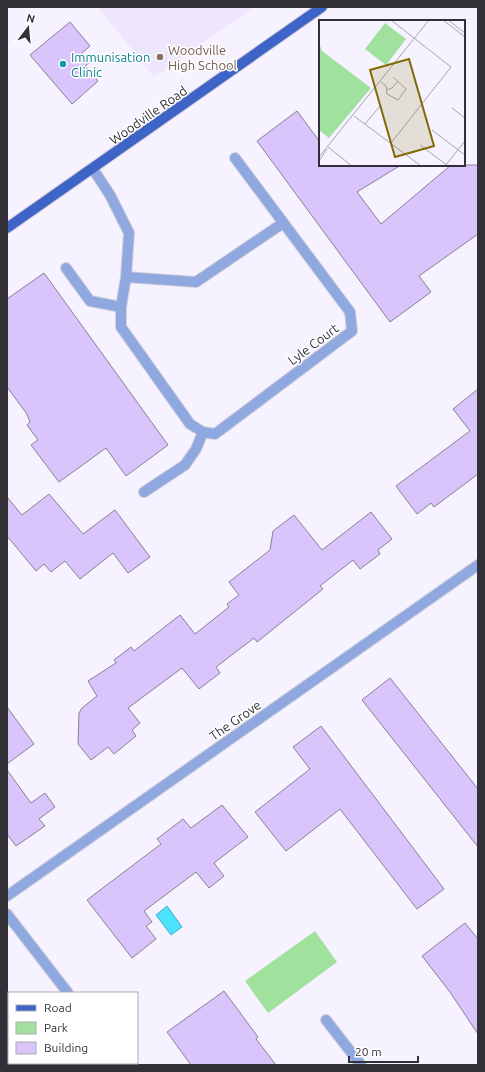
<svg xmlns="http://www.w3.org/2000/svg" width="485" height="1072" viewBox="0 0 485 1072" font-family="Ubuntu,sans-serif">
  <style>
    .built { fill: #eee6fd }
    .green { fill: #a0e19e }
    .water { fill: #4ae2fc; stroke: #43adc1 }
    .building { fill: #d9c5fb; stroke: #878290 }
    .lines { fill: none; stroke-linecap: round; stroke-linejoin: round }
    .minor-casing { stroke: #d3cfdb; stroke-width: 12 }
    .major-casing { stroke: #d3cfdb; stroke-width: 12 }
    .minor { stroke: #8fa9e0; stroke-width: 10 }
    .major { stroke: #3d64c6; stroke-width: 10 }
    .education-dot { fill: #8d6e63; stroke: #fff; stroke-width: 1.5 }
    .culture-dot { fill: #0f9aa8; stroke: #fff; stroke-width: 1.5 }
    .labels { text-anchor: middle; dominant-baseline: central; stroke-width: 3; stroke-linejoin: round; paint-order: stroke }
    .education-label { font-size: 13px; fill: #785e54; stroke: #fff; text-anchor: start }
    .culture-label { font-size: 13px; fill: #0d838f; stroke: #fff; text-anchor: start }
    .street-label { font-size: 13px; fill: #323036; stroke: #fff }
    .inset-road { fill: none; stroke: #a8a4af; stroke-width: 1 }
    .view { fill: #806a02; fill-opacity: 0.15; stroke: #806a02; stroke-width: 2 }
    .inset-edge { fill: none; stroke: #323036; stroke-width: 2 }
  </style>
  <rect width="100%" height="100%" fill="#f6f2ff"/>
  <path class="built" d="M98 7H254L154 77Z"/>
  <path class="green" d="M315 931 337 962 268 1013 245 981Z"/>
  <path class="water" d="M167 906 182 927 171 935 156 915Z"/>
  <path class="building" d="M70 22 90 46 82 53 90 62 85 66 98 81 72 104 30 55Z
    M297 111 320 142V165H401L357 192 381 224 451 165H478V234L419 276 431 292 390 322 257 141Z
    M44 273 168 445 126 476 106 448 59 482 31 445 38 440 27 425 30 422 27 414 7 387V299Z
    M478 389V474L434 507 431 503 417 514 396 486 470 431 453 409Z
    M49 494 83 534 115 510 150 557 128 573 113 553 80 579 65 561 51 572 44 564 36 571 7 536V497L22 515Z
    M371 512 392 539 378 550 380 554 360 569 353 560 320 586 323 589 257 642 254 638 216 667 220 673 199 689 182 668 128 708 140 723 132 730 136 736 114 754 108 747 91 760 78 744 79 713 82 708 97 696 88 681 116 663 114 660 131 647 134 651 180 615 195 634 229 607 227 604 239 595 229 582 270 550 273 531 294 515 322 550Z
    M390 678 478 789V847L362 700Z
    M7 707 34 744 7 764Z
    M321 726 444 889 417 909 340 809 286 851 255 812 310 769 293 747Z
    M7 770 31 803 45 793 55 807 39 819 45 826 16 846 7 834Z
    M222 805 248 837 214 863 224 876 209 888 196 872 144 911 152 922 146 926 156 939 132 958 87 900 161 844 157 839 183 819 191 828Z
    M465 923 478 939V1034L450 992 422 956Z
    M224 991 258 1037 256 1039 276 1065H191L167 1032Z"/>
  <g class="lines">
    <defs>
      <path id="minor" d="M93 169 110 195 129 233 126 277 121 307V327L190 424 203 432 215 434 352 331 350 312 235 158
        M66 268 90 301 121 307
        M126 277 196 282 283 223
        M144 492 185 465 196 449 203 432
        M7 896 478 565
        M7 914 68 993
        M326 1020 361 1065
        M122 1063 123 1065"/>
      <path id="major" d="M7 228 322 7"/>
    </defs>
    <use href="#minor" class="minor-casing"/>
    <use href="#major" class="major-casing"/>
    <use href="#minor" class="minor"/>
    <use href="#major" class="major"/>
  </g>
  <circle class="education-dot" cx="160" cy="57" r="4"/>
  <circle class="culture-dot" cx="63" cy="64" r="4"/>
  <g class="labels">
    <g class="education-label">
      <text x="168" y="50">Woodville<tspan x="168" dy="15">High School</tspan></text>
    </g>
    <g class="culture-label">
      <text x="71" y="57">Immunisation<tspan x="71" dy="15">Clinic</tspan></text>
    </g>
    <g class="street-label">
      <text transform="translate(148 115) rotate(-35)">Woodville Road</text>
      <text transform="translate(313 344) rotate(-37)">Lyle Court</text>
      <text transform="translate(235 720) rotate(-35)">The Grove</text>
    </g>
  </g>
  <g transform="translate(319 20)">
    <rect width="146" height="146" fill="#f6f2ff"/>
    <path d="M66 3 87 19 67 45 46 29ZM0 23 3 31 52 68 10 118 0 110Z" fill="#a0e19e"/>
    <path class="inset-road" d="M72 0 132 47 72 123M124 0 146 17M129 0 146 13M62 62 67 66 68 74 79 80 87 69 74 57M68 70 73 68 79 61M133 88 146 98M35 96 102 146M46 104 61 86M113 110 146 135M101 125 129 146M9 127 33 146M0 137 110 0M0 141 8 129M126 146 146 121"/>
    <path class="view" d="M90 39 115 126 76 137 51 50Z"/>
    <rect width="146" height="146" class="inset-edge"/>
  </g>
  <rect width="485" height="1072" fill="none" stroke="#323036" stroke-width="16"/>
  <rect x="8" y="992" width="130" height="72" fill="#ffffff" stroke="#adacaf"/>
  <rect x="16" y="1005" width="20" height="6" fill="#3d64c6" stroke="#adacaf"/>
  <text x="44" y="1012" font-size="12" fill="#323036">Road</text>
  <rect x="16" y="1022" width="20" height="12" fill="#a0e19e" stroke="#adacaf"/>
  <text x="44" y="1032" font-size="12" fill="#323036">Park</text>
  <rect x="16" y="1042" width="20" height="12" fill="#d9c5fb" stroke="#adacaf"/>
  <text x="44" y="1052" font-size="12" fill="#323036">Building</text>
  <g transform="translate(28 28) rotate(16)" stroke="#ffffff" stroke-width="3" paint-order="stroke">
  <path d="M0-3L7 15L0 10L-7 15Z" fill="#323036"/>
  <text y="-6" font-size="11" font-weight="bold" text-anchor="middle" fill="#323036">N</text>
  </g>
  <path d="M349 1056v6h69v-6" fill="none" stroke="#323036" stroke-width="2"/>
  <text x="355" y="1056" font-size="12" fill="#323036" stroke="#ffffff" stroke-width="3" paint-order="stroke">20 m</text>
</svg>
